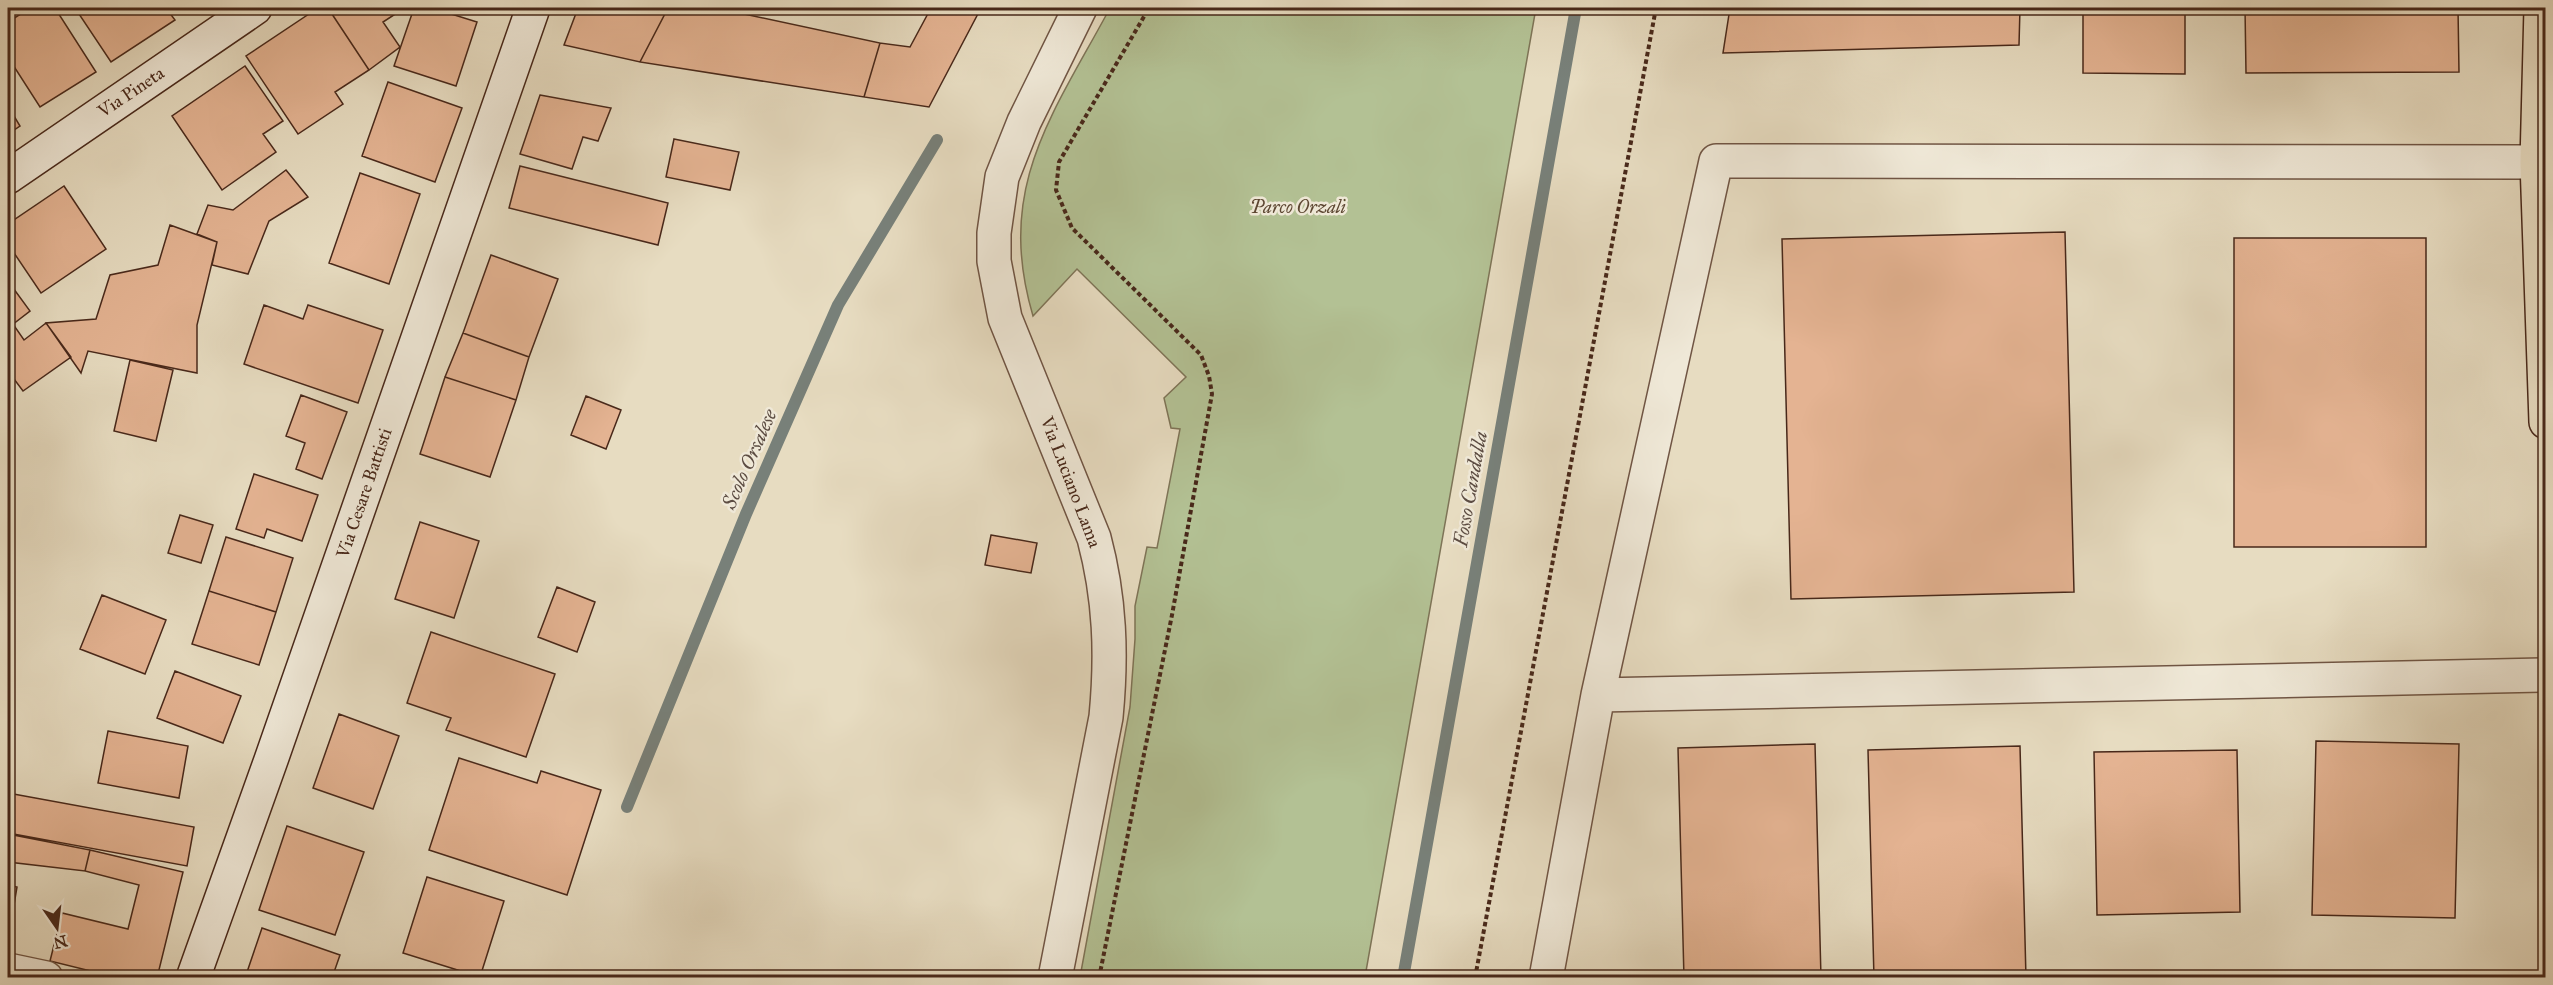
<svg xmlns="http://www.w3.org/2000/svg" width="2553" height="985" viewBox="0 0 2553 985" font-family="'IM FELL Great Primer',serif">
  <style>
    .green { fill: #b3c194; stroke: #7e7457; stroke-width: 1.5 }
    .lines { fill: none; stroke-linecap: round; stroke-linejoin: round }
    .stream { stroke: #788079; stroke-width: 12 }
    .building { fill: #e4b392; stroke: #48281a; stroke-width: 1.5 }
    .street-casing { stroke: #705544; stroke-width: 36 }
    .secondary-casing { stroke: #48281a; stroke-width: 36 }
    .primary-casing { stroke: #48281a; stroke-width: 36 }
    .path { stroke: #48281a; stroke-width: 4; stroke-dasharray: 4.5 3; stroke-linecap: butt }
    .street { stroke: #efe8d7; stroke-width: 33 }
    .secondary { stroke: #efe8d7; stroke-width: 33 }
    .primary { stroke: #e7dcc1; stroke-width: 33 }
    .labels { text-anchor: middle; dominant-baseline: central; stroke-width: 5; stroke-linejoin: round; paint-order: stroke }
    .street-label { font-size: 18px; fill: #48281a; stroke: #efe8d7 }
    .park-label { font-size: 18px; font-style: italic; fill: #5d4732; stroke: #efe8d7 }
    .water-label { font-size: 20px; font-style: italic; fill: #5c4c42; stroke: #efe8d7 }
  </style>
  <rect width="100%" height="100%" fill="#e7dcc1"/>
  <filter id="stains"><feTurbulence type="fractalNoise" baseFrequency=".00333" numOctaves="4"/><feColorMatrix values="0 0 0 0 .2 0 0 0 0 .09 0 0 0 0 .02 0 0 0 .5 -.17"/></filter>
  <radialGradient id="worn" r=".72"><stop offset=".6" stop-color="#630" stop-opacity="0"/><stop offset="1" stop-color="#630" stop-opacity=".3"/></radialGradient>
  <path class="green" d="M1110 8H1536L1365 977H1080L1130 707 1135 639V606L1147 547 1157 548 1180 429 1171 428 1164 398 1186 377 1077 269 1033 316C995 187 1052 116 1110 8Z"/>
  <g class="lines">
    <path class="stream" d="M627 807 746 514 838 305 937 140
      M1403 978 1576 8"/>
  </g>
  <path class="building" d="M30 8H55L96 72 40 107 15 68 8 72V22Z
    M75 8H166L175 20 111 62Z
    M318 8H328L369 70 335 92 343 104 298 134 246 56Z
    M328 8H398L400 11 383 22 400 47 369 70Z
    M414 8H432L477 22 456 86 394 66Z
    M578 8H668L640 62 564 45Z
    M668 8H716L880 43 864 97 640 62Z
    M931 8H981L929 107 864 97 880 43 910 47Z
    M1730 8H2020L2019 45 1723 53Z
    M2083 8H2185V74L2083 73Z
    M2245 8H2458L2459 72 2246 73Z
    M245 66 283 121 263 134 276 152 222 190 172 116Z
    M388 82 462 108 435 182 362 156Z
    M540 95 611 108 598 141 583 137 572 169 520 154Z
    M8 106 20 126 8 134Z
    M674 139 739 152 730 190 666 177Z
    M520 166 668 203 658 245 509 208Z
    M286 170 308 197 269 221 248 274 212 265 217 242 197 234 208 205 233 210Z
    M360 173 420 194 389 284 329 263Z
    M64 186 106 249 41 293 8 244V224Z
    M170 225 217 242 197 325V373L88 351 81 373 46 323 96 319 110 275 158 265Z
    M2065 232 2074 592 1791 599 1782 239Z
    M2234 238H2426V547H2234Z
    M491 255 558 279 529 357 463 333Z
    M8 281 30 311 8 328Z
    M264 305 303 319 308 305 383 330 358 403 244 364Z
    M46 323 71 357 23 391 8 371V328L13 324 24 340Z
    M463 333 529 357 516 400 445 377Z
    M130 360 173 370 156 441 114 431Z
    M445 377 516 400 490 477 420 454Z
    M301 395 347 412 322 479 296 469 305 443 286 436Z
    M586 396 621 410 606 449 571 435Z
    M254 474 318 495 302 541 267 529 264 538 236 529Z
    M180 515 213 525 201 563 168 553Z
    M420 522 479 541 454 618 395 599Z
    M991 535 1037 543 1031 573 985 565Z
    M226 537 293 558 276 612 209 591Z
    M557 587 595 602 577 652 538 637Z
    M209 591 276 612 259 665 192 644Z
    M102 595 166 620 145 674 80 649Z
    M431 632 555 674 526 757 446 730 451 718 407 703Z
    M175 671 241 696 223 743 157 718Z
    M339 714 399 736 373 809 313 788Z
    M108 731 188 746 179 798 98 783Z
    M2316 741 2459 744 2455 918 2312 915Z
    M1815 744 1821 978H1684L1678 748Z
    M2020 746 2026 978H1874L1868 750Z
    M2237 750 2240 912 2097 915 2094 752Z
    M459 758 537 783 541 771 601 790 567 895 429 850Z
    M8 793 194 827 187 866 8 833Z
    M287 826 364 852 335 935 259 910Z
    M8 834 90 850 85 871 8 862Z
    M90 850 183 872 157 978H119L50 961 62 913 128 929 139 885 85 871Z
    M427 877 504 901 480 977 403 953Z
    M8 885 17 887 8 940Z
    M262 928 340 955 332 978H245Z"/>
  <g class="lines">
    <defs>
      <path id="street" d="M1598 695 2546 675
        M8 970 46 978
        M1055 978 1106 717C1112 655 1110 598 1094 538L1005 318 994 261V233L1002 177 1024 122 1080 8
        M1546 978 1598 695 1716 161 2537 162"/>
      <path id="secondary" d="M8 177 255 8
        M193 978 271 760 533 8"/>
      <path id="primary" d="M2541 8 2537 162 2546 422"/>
    </defs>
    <use href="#street" class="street-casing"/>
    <use href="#secondary" class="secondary-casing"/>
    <use href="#primary" class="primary-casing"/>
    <path class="path" d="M1099 978 1172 615 1212 394 1209 376 1201 355 1072 228 1056 190 1059 162 1149 8
      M1475 978 1656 8"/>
    <use href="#street" class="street"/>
    <use href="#secondary" class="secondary"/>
    <use href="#primary" class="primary"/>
  </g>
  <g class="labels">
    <g class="street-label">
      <text transform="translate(131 92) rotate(-34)">Via Pineta</text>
      <text transform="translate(1071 482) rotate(69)">Via Luciano Lama</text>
      <text transform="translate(364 493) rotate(-71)">Via Cesare Battisti</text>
    </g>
    <g class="park-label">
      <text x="1298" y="207">Parco Orzali</text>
    </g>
    <g class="water-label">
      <text transform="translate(749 459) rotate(-66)">Scolo Orsalese</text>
      <text transform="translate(1470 489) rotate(-80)">Fosso Candalla</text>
    </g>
  </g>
  <rect width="2553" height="985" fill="none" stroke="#e7dcc1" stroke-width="30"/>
  <rect x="9" y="9" width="2535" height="967" fill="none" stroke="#48281a" stroke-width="3"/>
  <rect x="15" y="15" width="2523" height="955" fill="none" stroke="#48281a" stroke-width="1.5"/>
  <g transform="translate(57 928) rotate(166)" stroke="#efe8d7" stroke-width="4.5" paint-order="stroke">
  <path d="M0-4.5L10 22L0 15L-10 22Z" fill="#48281a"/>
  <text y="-9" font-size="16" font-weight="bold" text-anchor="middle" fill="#48281a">N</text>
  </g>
  <rect width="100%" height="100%" filter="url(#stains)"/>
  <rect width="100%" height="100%" fill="url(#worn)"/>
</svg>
